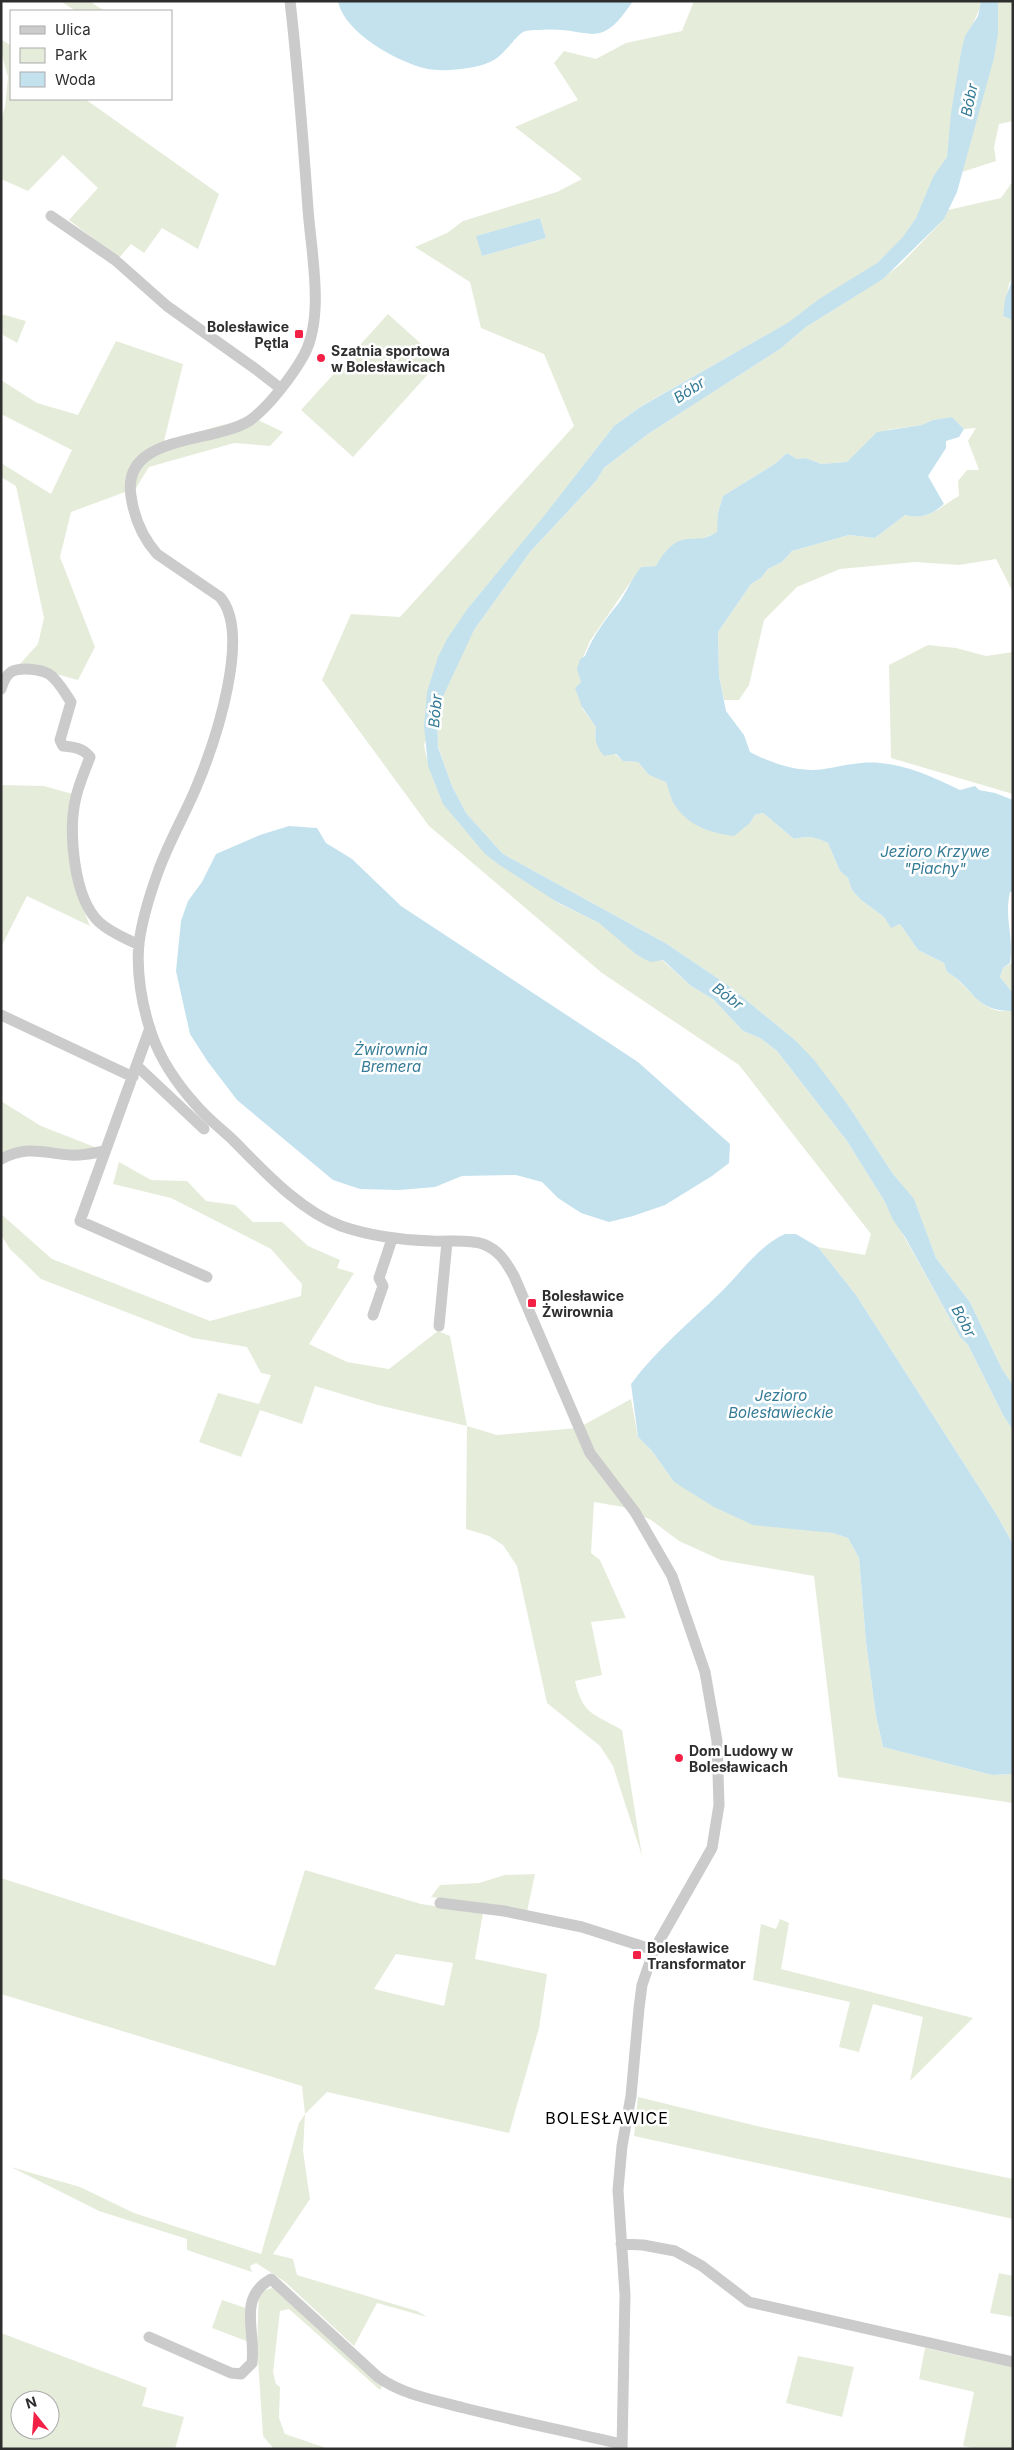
<svg xmlns="http://www.w3.org/2000/svg" width="1014" height="2450" viewBox="0 0 1014 2450" font-family="Inter,sans-serif">
  <style>
    .green { fill: #e6ecda; fill-rule: evenodd }
    .water { fill: #c4e2ee }
    .lines { fill: none; stroke-linecap: round; stroke-linejoin: round }
    .minor { stroke: #cbcbcb; stroke-width: 11 }
    .poi-dot { fill: #f42147; stroke: #fff; stroke-width: 2 }
    .labels { text-anchor: middle; dominant-baseline: central; stroke-width: 5; stroke-linejoin: round; paint-order: stroke }
    .poi-label { font-size: 14px; font-weight: bold; fill: #2e2e2e; stroke: #fff; text-anchor: start }
    .water-label { font-size: 15px; font-style: italic; fill: #357b96; stroke: #fff }
    .quarter-label { font-size: 16px; letter-spacing: 1px; fill: #000; stroke: #fff }
  </style>
  <rect width="100%" height="100%" fill="#fff"/>
  <path class="green" d="M60 1H89L105 11H76Z
    M694 1H982C977 19 966 34 961 52L947 157 916 218 901 240 877 263 788 323 641 406 614 426 541 521 468 608 424 745C430 777 442 804 464 829L558 903 599 923 625 942 637 955 650 961 662 960 691 986 713 999 743 1031 760 1038 777 1051 847 1141 885 1202 960 1337 968 1345 1003 1415 1013 1429V1544L995 1512 856 1295 818 1247 865 1255 871 1234 739 1065 602 973 429 826 322 680 351 614 400 617 574 426 544 354 481 328 470 282 415 247 447 233 463 221 557 192 582 179 515 127 578 100 554 63 564 51 596 59 626 43 682 31ZM540 218 546 238 482 256 477 236Z
    M998 1H1013V121L999 124 994 147 996 161 962 172 998 33Z
    M1 39 11 46V99H85L219 194 198 249 162 228 144 253 131 244 119 258 69 220 98 188 63 155 28 191 1 179V120L5 107 8 77 1 52Z
    M1013 181V278L1009 284 1003 316 1013 320V592L996 559 959 565 915 562 840 569 797 587 764 620 749 685 739 700H724L719 676 718 632 751 584 761 578 768 569 782 562 792 551 849 535 875 538 905 515C930 521 939 507 959 496L958 481 967 470H979L968 441 976 428 964 429 952 417 933 420 923 425 887 430 847 462 821 464 806 458 797 459 787 453 776 463 723 496 718 513V532L697 541 687 539 656 566 641 567 590 641 578 669 581 682 582 708 596 727 595 738 623 761 638 762 649 775 667 782 676 807 750 823 755 815 763 813 794 839C808 836 816 837 828 843L840 871 848 878 852 890 861 900 884 917 891 927 900 924 918 950 944 963 947 972C969 984 982 1018 1013 1010V1385L1002 1369 970 1302 936 1258 914 1200 893 1174 850 1108 795 1040 729 986 667 944 503 854 466 813 452 786 438 746 437 708 457 663 474 630 530 552 596 481 604 468 648 434 780 349 806 327 882 279 902 263 944 219 948 210 1001 198Z
    M1 314 26 321 17 343 3 335Z
    M388 314 440 361 353 457 301 410Z
    M116 341 183 364 164 441 252 417 283 432 270 446 234 443 149 467 136 488 71 512 60 557 95 647 78 680 20 664 38 644 44 618 16 486 1 477V463L51 494 72 450 1 414V380L37 403 78 415Z
    M928 645 956 648 986 656 1013 652V794L891 758 889 665Z
    M1 785 44 786 76 795 81 903 90 926 27 896 1 947Z
    M1013 962V993L1000 977 1003 968Z
    M1 1101 41 1126 105 1151 54 1153 1 1159Z
    M119 1162 151 1180 187 1181 206 1201 235 1205 253 1222H282L308 1246 340 1260 337 1268 354 1273 309 1344 347 1362 389 1369 438 1331 450 1336 467 1426 497 1435 578 1428 631 1399 638 1437 652 1451 674 1482 810 1530 833 1533 848 1538 859 1558 866 1642 876 1716 883 1747 992 1775 1013 1774V1803L838 1777 814 1576 721 1560 679 1541 651 1520 623 1507 594 1502 591 1553 600 1560 626 1618 591 1622 602 1675 575 1681C583 1715 593 1713 622 1730L642 1856 613 1766 600 1746 547 1703 517 1566 503 1545 489 1536 466 1529 467 1426 378 1405 315 1386 302 1424 260 1410 241 1457 199 1442 218 1393 259 1404 271 1375 261 1373 247 1347 193 1338 41 1279 10 1249 1 1235V1214L52 1259 210 1321 301 1296 302 1284 271 1249 171 1198 113 1184Z
    M305 1870 421 1904 483 1913 475 1959 547 1974 539 2028 509 2133 327 2092 305 2114 303 2151 310 2199 273 2254 293 2259 297 2275 417 2311 427 2317 377 2303 354 2346 284 2281 256 2263 250 2266 252 2272 187 2250V2239L99 2211 11 2167 80 2187 134 2213 261 2254 299 2123 305 2114 302 2086 1 1994V1878L275 1966ZM396 1954 453 1963 444 2006 374 1989Z
    M535 1874 527 1912 431 1897 440 1885 479 1883 505 1875Z
    M780 1919 789 1923 781 1969 973 2018 910 2081 923 2017 873 2004 859 2052 839 2047 850 2002 753 1980 761 1924 776 1929Z
    M638 2097 761 2127 1013 2179V2219L634 2136Z
    M999 2273 1013 2276V2317L990 2313Z
    M272 2288 280 2293 382 2386 380 2390 289 2309 280 2311 273 2372 276 2384 280 2387 279 2418 285 2434 329 2449H274L263 2436 257 2345 259 2292Z
    M222 2300 249 2309V2342L212 2328Z
    M1 2333 147 2388 142 2406 184 2417 175 2449H1ZM20 2400H50V2430H20Z
    M925 2348 1013 2367V2449H977L963 2446 974 2392 919 2379Z
    M798 2356 854 2367 842 2417 786 2403Z"/>
  <path class="water" d="M338 1H633C598 54 591 26 541 30 536 30 527 30 523 32 514 38 503 56 492 61 478 69 443 72 428 69 399 63 344 33 338 1Z
    M981 1H998V34L994 58 957 192 944 219 883 279 806 327 780 349 648 434 604 468 596 481 530 552 474 630 440 703 437 708 438 747 452 786 466 813 503 854 667 944 729 986 795 1040 815 1061 850 1108 893 1174 914 1199 936 1258 970 1302 1002 1369 1013 1385V1430L1003 1415 968 1345 960 1337 905 1237 893 1220 885 1202 847 1141 777 1051 760 1038 743 1031 713 999 691 986 663 960 650 962 637 955 599 923 557 902 498 864 485 854 443 804 428 766 424 726 427 692 438 657 447 639 468 608 544 516 614 426 640 407 789 322 819 299 877 263 902 238 916 218 933 177 947 157 951 113 961 52 965 36 978 16Z
    M540 218 546 238 482 256 476 236Z
    M1013 278V320H1012L1003 316 1005 299Z
    M952 417 964 429 959 437 946 441V448L928 476 944 504C931 515 922 519 905 515L875 538 849 535 792 551 782 562 768 569 761 578 751 584 718 632 719 676 726 711 744 735 750 752C771 763 799 773 824 769 843 766 860 761 880 763 908 765 935 778 960 790L975 786 979 790 995 793 1013 800V891L1010 892C1004 918 1014 936 1010 963L1003 968 1000 977 1013 993 1012 1011C973 1011 974 987 947 972L944 963 918 950 900 924 891 928 884 917 861 900 852 890 848 878 840 871 828 843C816 837 808 836 794 839L763 813 755 815 750 823 734 836C712 833 690 827 676 807 671 801 669 789 666 782L649 775 638 762 623 761 616 754 604 756C596 746 594 740 596 727L582 707 575 688 581 682 577 669 580 659 585 656C593 636 604 621 618 604 627 592 631 579 641 567L656 566C663 554 672 540 688 539 703 538 703 540 717 532L718 513 723 496 776 463 787 453 797 459 806 458 821 464 847 462 877 432 922 425 933 420Z
    M289 826 317 828 326 843 352 859 401 906 638 1062 730 1144 729 1163 712 1176 665 1205 633 1216 609 1222 581 1213 558 1198 542 1182 516 1175 462 1176 435 1187 399 1190 360 1189 333 1180 237 1100 208 1062 190 1034 176 971 181 921 188 901 202 882 216 854 260 835Z
    M785 1234H796L818 1247 856 1295 995 1512 1013 1544V1774L992 1775 883 1747 876 1716 866 1642 859 1558 848 1538 833 1533 753 1525 714 1507 674 1482 652 1451 638 1437 631 1384C656 1350 689 1323 720 1293 741 1273 758 1246 785 1234Z"/>
  <g class="lines">
    <path class="minor" d="M290 1C298 70 303 139 308 209 311 252 325 316 304 355 293 375 268 408 249 421 212 444 121 434 131 496 134 517 143 538 157 554L220 597C252 633 215 742 198 783 186 813 169 841 158 872 150 894 142 920 139 943 136 972 142 1007 152 1035 161 1060 178 1085 196 1105 207 1118 220 1128 233 1140 264 1171 299 1210 341 1226 370 1236 401 1240 432 1241 447 1242 468 1239 483 1244 499 1250 506 1262 514 1276L590 1453 635 1512 672 1576 705 1672 717 1741 719 1805 712 1848 654 1950 642 1985 639 2008 631 2096 622 2146 618 2190 625 2295 622 2449
      M51 216 115 260 167 306 257 370 280 388
      M1 689C3 683 5 676 11 672 20 667 40 669 49 674 58 680 65 693 71 702L60 740 63 746C74 747 83 748 90 757 85 770 79 784 76 797 68 830 73 897 99 922 111 933 125 938 139 945
      M1 1015 133 1077
      M150 1028 80 1221 207 1277
      M137 1066 204 1129
      M1 1159C28 1145 43 1153 70 1155 83 1156 93 1153 105 1151
      M373 1315 383 1286 379 1278 392 1239
      M439 1326 447 1242
      M440 1903 504 1911 582 1927 654 1950
      M621 2244 643 2245 675 2251 702 2266 749 2302 1013 2362
      M149 2337 231 2373 241 2374 252 2363C256 2331 237 2298 271 2279L378 2377C403 2395 435 2400 464 2408 516 2421 569 2432 621 2444"/>
  </g>
  <g class="poi-dot">
    <rect x="294" y="329" width="10" height="10" rx="2.5"/>
    <circle cx="321" cy="358" r="5"/>
    <rect x="527" y="1298" width="10" height="10" rx="2.5"/>
    <circle cx="679" cy="1758" r="5"/>
    <rect x="632" y="1950" width="10" height="10" rx="2.5"/>
  </g>
  <g class="labels">
    <g class="poi-label">
      <text x="289" y="326" text-anchor="end">Bolesławice<tspan x="289" dy="16">Pętla</tspan></text>
      <text x="331" y="350">Szatnia sportowa<tspan x="331" dy="16">w Bolesławicach</tspan></text>
      <text x="542" y="1295">Bolesławice<tspan x="542" dy="16">Żwirownia</tspan></text>
      <text x="689" y="1750">Dom Ludowy w<tspan x="689" dy="16">Bolesławicach</tspan></text>
      <text x="647" y="1947">Bolesławice<tspan x="647" dy="16">Transformator</tspan></text>
    </g>
    <g class="water-label">
      <text transform="translate(969 100) rotate(-78)">Bóbr</text>
      <text transform="translate(689 390) rotate(-33)">Bóbr</text>
      <text transform="translate(435 711) rotate(-85)">Bóbr</text>
      <text x="935" y="851">Jezioro Krzywe<tspan x="935" dy="17">"Piachy"</tspan></text>
      <text transform="translate(728 996) rotate(37)">Bóbr</text>
      <text x="391" y="1049">Żwirownia<tspan x="391" dy="17">Bremera</tspan></text>
      <text transform="translate(964 1321) rotate(61)">Bóbr</text>
      <text x="781" y="1395">Jezioro<tspan x="781" dy="17">Bolesławieckie</tspan></text>
    </g>
    <g class="quarter-label">
      <text x="607" y="2118">BOLESŁAWICE</text>
    </g>
  </g>
  <rect width="1014" height="2450" fill="none" stroke="#2e2e2e" stroke-width="5"/>
  <rect x="10" y="10" width="162" height="90" fill="#ffffff" stroke="#ababab"/>
  <rect x="20" y="26" width="25" height="8" fill="#cbcbcb" stroke="#ababab"/>
  <text x="55" y="35" font-size="15" fill="#2e2e2e">Ulica</text>
  <rect x="20" y="48" width="25" height="15" fill="#e6ecda" stroke="#ababab"/>
  <text x="55" y="60" font-size="15" fill="#2e2e2e">Park</text>
  <rect x="20" y="72" width="25" height="15" fill="#c4e2ee" stroke="#ababab"/>
  <text x="55" y="85" font-size="15" fill="#2e2e2e">Woda</text>
  <g transform="translate(35 2415) rotate(343)"><circle r="24" fill="#ffffff" stroke="#ababab"/>
  <path d="M0-4L9 19L0 12L-9 19Z" fill="#f42147"/>
  <text y="-8" font-size="14" font-weight="bold" text-anchor="middle" fill="#2e2e2e">N</text>
  </g>
</svg>
